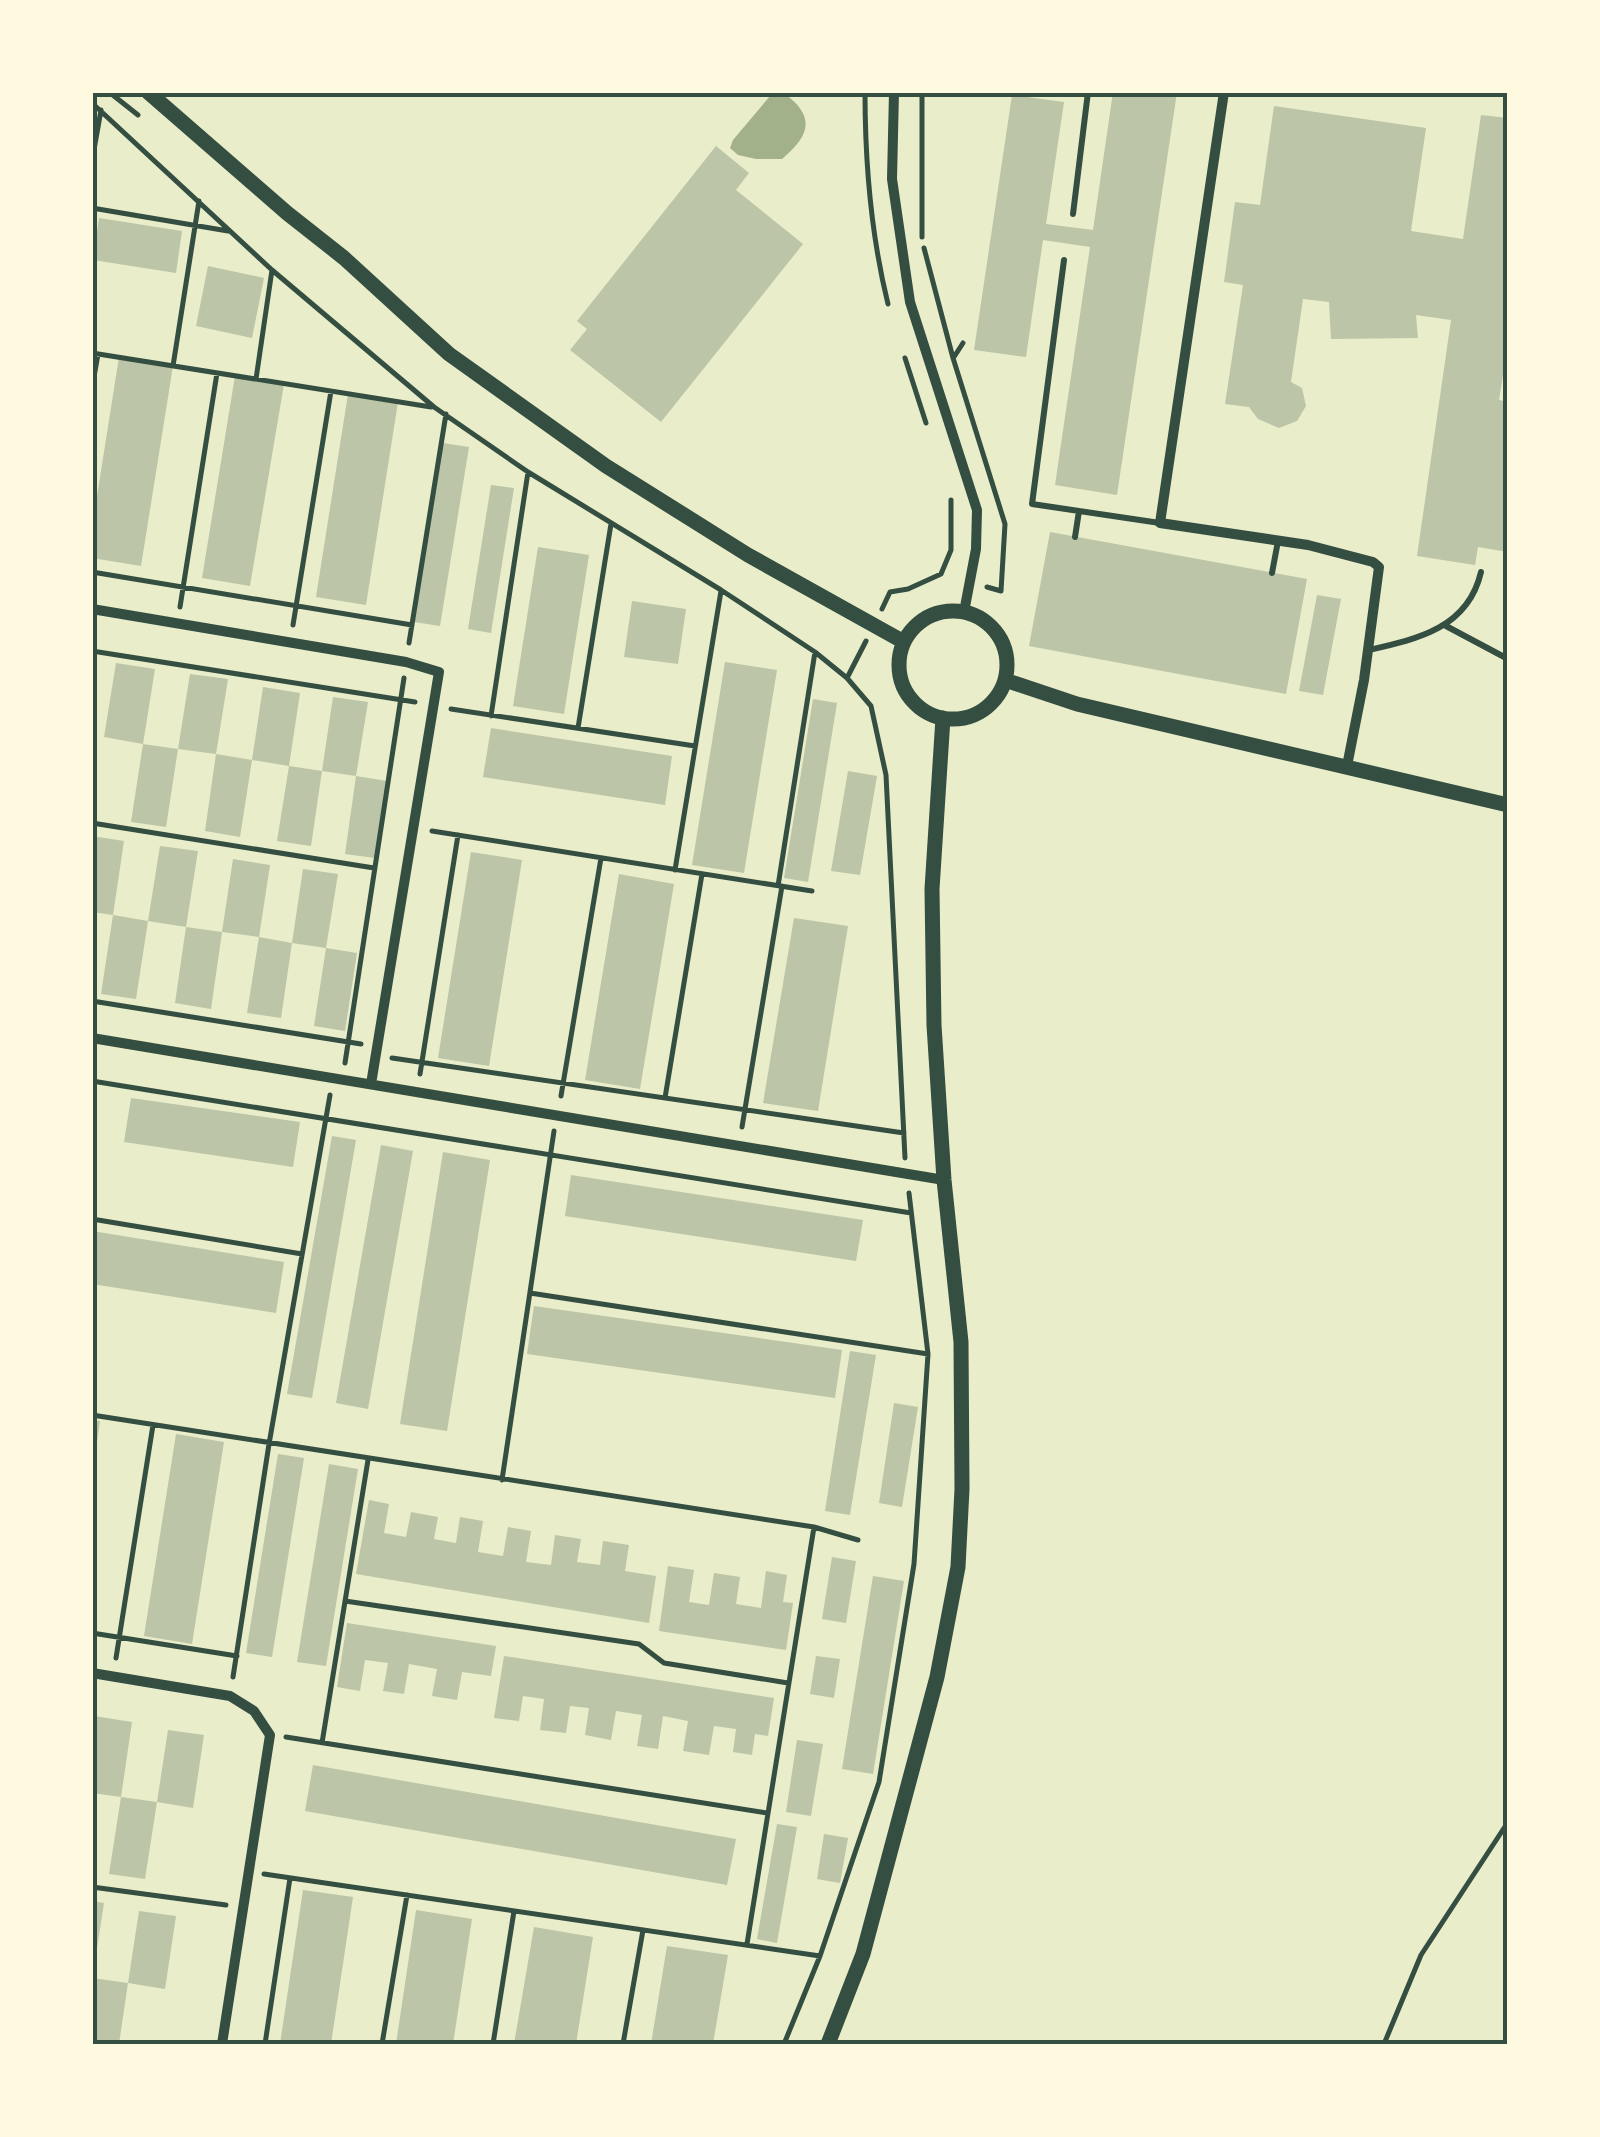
<svg xmlns="http://www.w3.org/2000/svg" width="1600" height="2137" viewBox="0 0 1600 2137" font-family="Inter,sans-serif">
  <style>
    .water { fill: #a3b18a }
    .building { fill: #bcc5a7 }
    .lines { fill: none; stroke-linecap: round; stroke-linejoin: round }
    .path { stroke: #344e41; stroke-width: 5 }
    .service { stroke: #344e41; stroke-width: 6 }
    .minor { stroke: #344e41; stroke-width: 10 }
    .tertiary { stroke: #344e41; stroke-width: 15 }
    .neatline { fill: none; stroke: #344e41; stroke-width: 4 }
  </style>
  <rect width="100%" height="100%" fill="#e9edc9"/>
  <path class="water" d="M784 93C816 117 810 135 782 159H756L738 155 730 148 733 140 770 96Z"/>
  <path class="building" d="M1113 92H1177L1117 495 1055 485 1090 247 1043 240 1026 357 974 350 1012 95 1064 102 1046 224 1093 230Z
    M1274 106 1426 128 1411 231 1463 239 1481 115 1508 118V344L1499 400 1508 402V552L1478 547 1475 565 1417 556 1451 320 1416 315 1418 338 1331 339 1329 302 1303 299 1291 382 1302 388 1306 406 1297 421 1279 428 1258 419 1249 407 1225 404 1243 285 1224 282 1235 202 1260 205Z
    M716 146 749 173 736 190 803 244 661 422 570 350 587 329 577 321Z
    M99 218 182 231 176 273 93 260Z
    M208 266 264 278 252 338 196 326Z
    M119 357 173 366 141 566 92 558V528Z
    M235 376 284 384 250 586 202 578Z
    M348 394 398 402 366 605 316 597Z
    M443 443 469 447 440 626 414 622Z
    M491 485 514 488 491 633 468 629Z
    M1050 532 1307 579 1286 694 1029 646Z
    M538 547 589 555 564 714 513 706Z
    M1317 595 1341 599 1323 695 1299 691Z
    M632 601 686 609 678 664 624 657Z
    M725 662 777 670 744 873 692 865Z
    M116 663 155 669 143 744 104 737Z
    M190 674 228 679 216 754 178 749Z
    M263 687 300 693 289 766 322 771 311 846 277 841 289 766 252 760Z
    M333 697 368 702 356 776 322 771Z
    M813 699 837 703 808 882 784 878Z
    M491 728 672 756 665 805 483 777Z
    M143 744 178 749 166 827 131 822Z
    M216 754 252 760 240 837 205 831Z
    M848 771 877 776 860 875 831 871Z
    M356 776 387 781 375 858 345 854Z
    M92 836 124 841 113 915 92 912Z
    M160 846 198 851 186 927 148 921Z
    M471 852 522 860 489 1066 438 1058Z
    M233 859 270 865 259 937 222 932Z
    M303 869 338 874 326 948 292 943 281 1018 247 1013 259 937 292 943Z
    M619 874 674 884 640 1089 585 1080Z
    M113 915 148 921 136 999 101 994Z
    M794 918 848 926 818 1111 763 1103Z
    M186 927 222 932 211 1009 175 1003Z
    M326 948 357 953 345 1031 314 1026Z
    M131 1098 300 1122 293 1167 124 1142Z
    M332 1136 356 1140 312 1398 287 1394Z
    M381 1145 413 1151 368 1409 336 1403Z
    M443 1152 490 1160 447 1431 400 1424Z
    M571 1175 863 1220 856 1261 565 1216Z
    M92 1231 284 1262 276 1313 92 1284Z
    M534 1306 842 1350 835 1398 527 1354Z
    M850 1351 876 1355 850 1515 825 1511Z
    M894 1403 918 1407 902 1507 879 1503Z
    M92 1420 100 1421 95 1456H92Z
    M176 1434 224 1442 192 1644 144 1636Z
    M278 1454 304 1458 272 1657 246 1653Z
    M329 1464 358 1469 326 1666 297 1662Z
    M369 1500 389 1504 384 1533 406 1537 411 1512 438 1517 434 1539 456 1543 460 1517 483 1521 478 1552 503 1556 508 1527 531 1531 526 1562 551 1565 555 1535 581 1539 577 1562 600 1565 603 1541 629 1545 625 1571 656 1576 649 1623 356 1574Z
    M832 1557 856 1561 846 1623 822 1619Z
    M668 1566 694 1570 689 1602 709 1605 714 1573 740 1577 736 1604 761 1608 766 1571 787 1575 783 1602 793 1603 786 1650 659 1631Z
    M873 1576 904 1581 873 1774 842 1769Z
    M347 1623 496 1646 491 1676 462 1672 457 1700 432 1696 437 1669 409 1664 404 1694 383 1691 388 1663 365 1660 360 1691 337 1687Z
    M504 1656 774 1698 768 1736 755 1734 752 1755 733 1752 736 1729 714 1726 709 1755 683 1751 688 1721 663 1716 658 1749 637 1746 642 1715 616 1711 611 1740 585 1735 589 1708 570 1706 566 1733 540 1730 544 1699 523 1696 519 1721 494 1718Z
    M816 1656 840 1659 834 1698 810 1694Z
    M94 1716 132 1722 121 1797 92 1793Z
    M168 1730 204 1735 193 1808 157 1802Z
    M797 1740 823 1744 811 1816 786 1812Z
    M313 1765 736 1839 727 1885 305 1811Z
    M121 1797 157 1802 145 1879 109 1874Z
    M777 1824 797 1827 777 1943 757 1939Z
    M824 1834 848 1838 840 1883 817 1879Z
    M303 1890 353 1897 331 2044H280Z
    M92 1901 104 1903 95 1961H92Z
    M416 1910 472 1919 453 2044H396Z
    M139 1911 176 1916 165 1989 128 1983Z
    M534 1927 593 1937 576 2044H514Z
    M667 1946 728 1955 713 2044H651Z
    M92 1978 128 1983 119 2044H92Z"/>
  <g class="lines">
    <path class="path" d="M109 92 138 115
      M865 92C865 164 871 235 888 304
      M922 92V237
      M92 103 272 270 434 407 528 472 721 590 815 652 847 678 871 706 886 775 905 1158
      M92 161 101 110
      M92 208 228 231
      M924 248 953 358 1005 524 1001 591 987 587
      M92 353 431 407
      M954 357 963 343
      M905 358 926 423
      M173 366 199 201
      M256 379 272 270
      M92 388 98 354
      M92 572 412 625
      M180 607 217 373
      M882 609 890 592 908 589 941 574 951 550V500
      M293 625 331 391
      M409 643 446 414
      M92 651 415 702
      M847 678 866 641
      M451 709 695 746
      M491 716 528 472
      M578 728 611 524
      M92 823 374 868
      M432 831 812 891
      M675 870 721 591
      M778 886 815 652
      M92 1001 361 1044
      M392 1058 904 1133
      M345 1063 404 678
      M420 1074 458 835
      M92 1081 911 1213
      M561 1096 601 858
      M665 1098 702 874
      M742 1127 782 886
      M92 1219 302 1254
      M530 1293 928 1354
      M92 1415 814 1527 858 1540
      M502 1480 554 1131
      M345 1601 639 1644 664 1663 788 1683
      M92 1633 237 1656
      M116 1658 153 1425
      M233 1677 269 1444 330 1095
      M286 1737 767 1813
      M322 1743 368 1460
      M264 1874 820 1956
      M92 1887 226 1905
      M747 1944 814 1527
      M265 2044 290 1878
      M382 2044 407 1895
      M493 2044 514 1911
      M623 2044 643 1930
      M784 2044 820 1956 879 1782 914 1564 928 1354 909 1193
      M1384 2044 1421 1955 1508 1822"/>
    <path class="service" d="M1073 214 1088 92
      M1064 260 1032 504 1160 523
      M1075 537 1079 511
      M1272 573 1278 541
      M1446 626 1508 659
      M1369 650C1418 639 1468 628 1481 572"/>
    <path class="minor" d="M894 92 892 179 910 302 977 510 976 549 964 612
      M1224 92 1160 523 1308 545 1373 562 1379 567 1364 680 1347 766
      M92 609 406 662 439 672 371 1084
      M92 1038 944 1180
      M92 1673 230 1696 254 1711 270 1735 222 2044"/>
    <path class="tertiary" d="M148 92 287 213 344 258 449 354 606 466 748 555 904 642
      M899 665a54 54 0 1 1 108 0a54 54 0 1 1-108 0Z
      M1005 680 1077 704 1508 805
      M828 2044 863 1954 937 1677 958 1567 962 1489 961 1342 944 1180 934 1025 932 889 943 718"/>
  </g>
  <rect width="1600" height="2137" fill="none" stroke="#fefae0" stroke-width="190"/>
  <rect x="95" y="95" width="1410" height="1947" class="neatline"/>
</svg>
